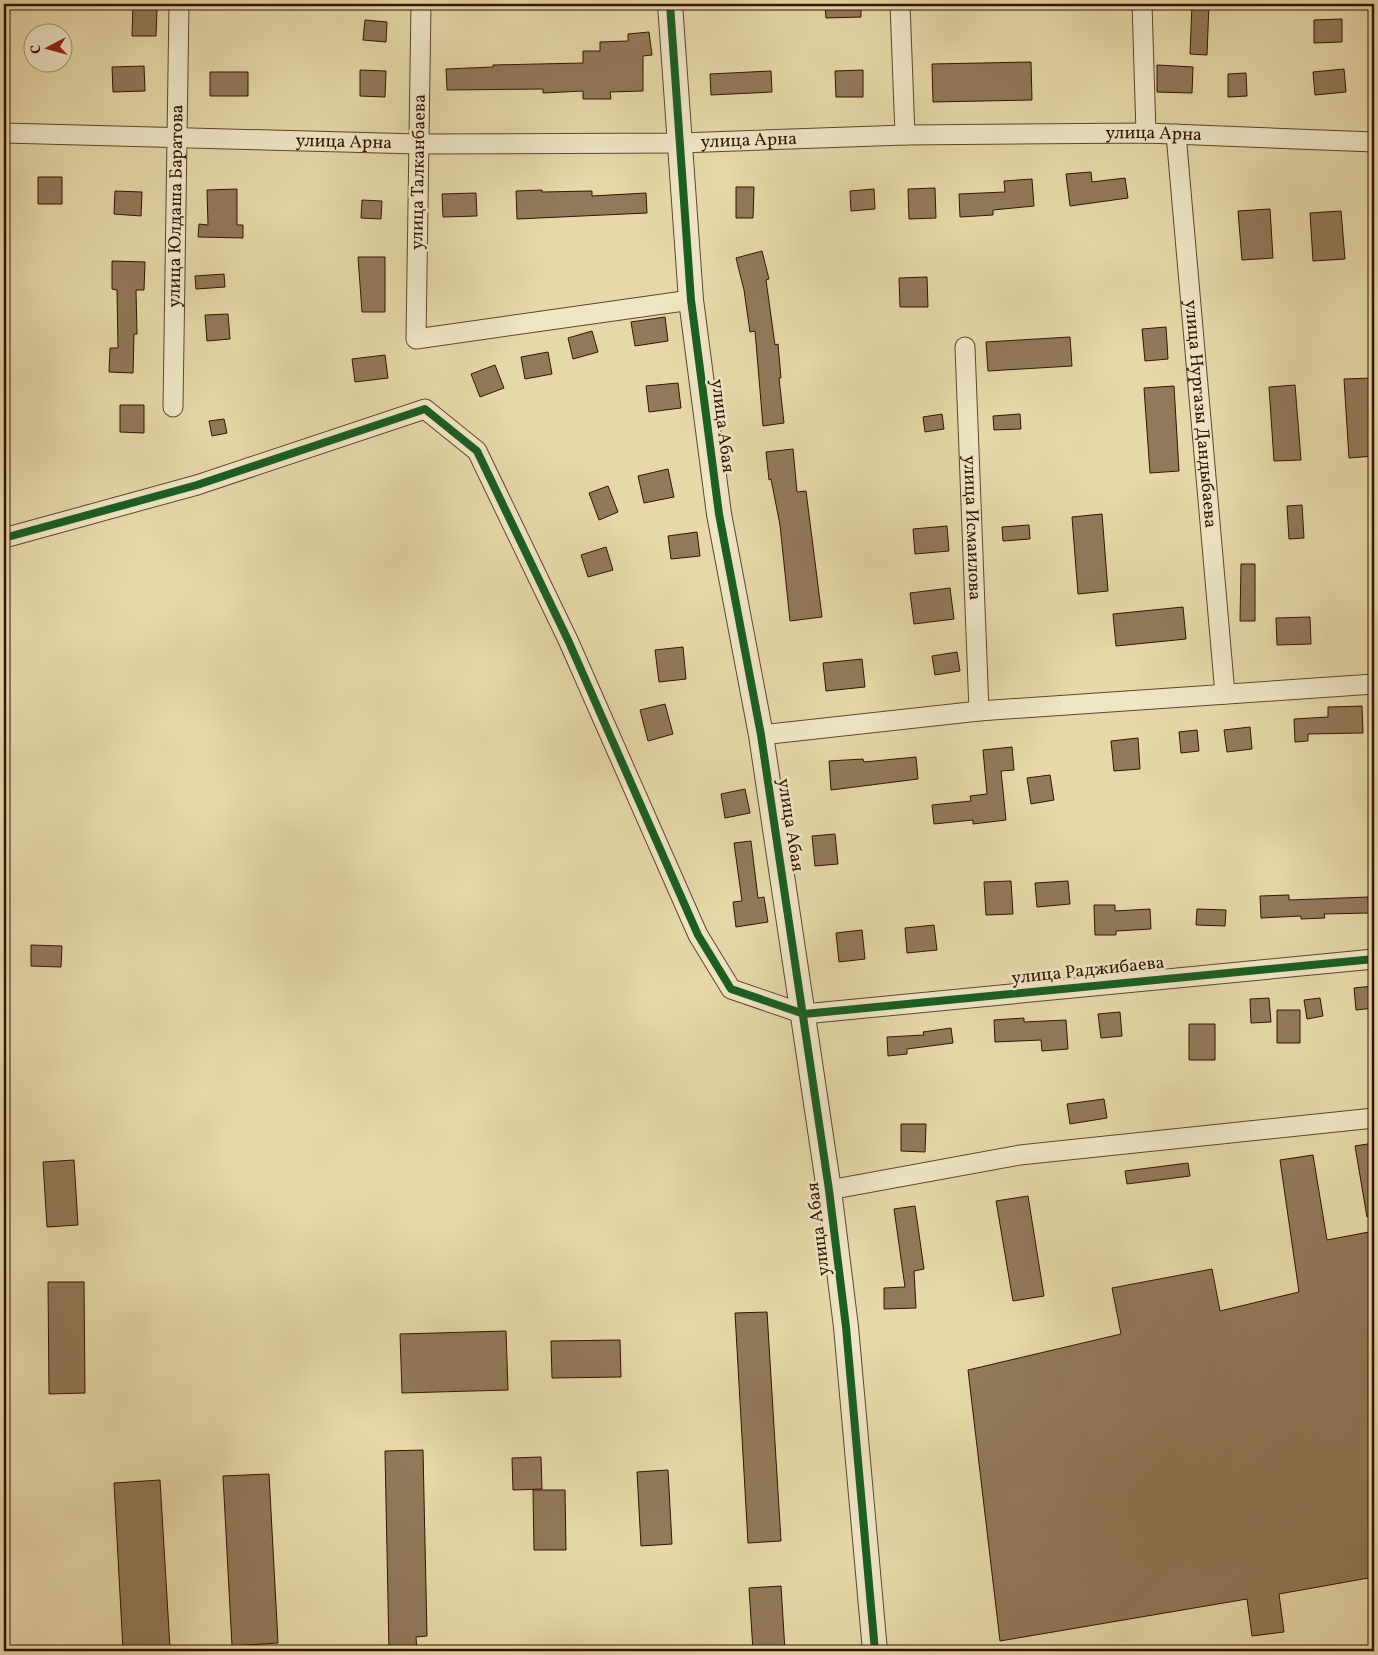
<svg xmlns="http://www.w3.org/2000/svg" width="1378" height="1655" viewBox="0 0 1378 1655" font-family="Vollkorn,serif">
  <style>
    .building { fill: #917959; stroke: #341303 }
    .lines { fill: none; stroke-linecap: round; stroke-linejoin: round }
    .minor-casing { stroke: #60442c; stroke-width: 21 }
    .tertiary-casing { stroke: #60442c; stroke-width: 26 }
    .minor { stroke: #efe6c6; stroke-width: 19 }
    .tertiary { stroke: #efe6c6; stroke-width: 24 }
    .cycleway-casing { stroke: #efe6c6; stroke-width: 11 }
    .cycleway { stroke: #1b5e20; stroke-width: 8 }
    .labels { text-anchor: middle; dominant-baseline: central; stroke-width: 5; stroke-linejoin: round; paint-order: stroke }
    .street-label { font-size: 18px; fill: #341303; stroke: #efe6c6 }
  </style>
  <rect width="100%" height="100%" fill="#e6d8a8"/>
  <filter id="stains"><feTurbulence type="fractalNoise" baseFrequency=".004" numOctaves="4"/><feColorMatrix values="0 0 0 0 .2 0 0 0 0 .09 0 0 0 0 .02 0 0 0 .5 -.17"/></filter>
  <radialGradient id="worn" r=".72"><stop offset=".6" stop-color="#630" stop-opacity="0"/><stop offset="1" stop-color="#630" stop-opacity=".3"/></radialGradient>
  <path class="building" d="M133 4H149V9H157L156 36H132Z
    M825 4H861V17L826 18Z
    M1192 4H1209L1207 55 1190 54Z
    M1342 19V42L1314 43V20Z
    M365 20 387 22 386 42 363 40Z
    M649 32 652 55 643 56V91L610 92 611 99H583V91L543 93V89L447 90 446 69 493 67V65L583 63V51H600V42L628 41V34Z
    M1031 62 1032 100 933 102 932 64Z
    M1157 65 1193 67 1192 93 1157 92Z
    M144 66 145 91 113 92 112 67Z
    M1344 69 1346 92 1315 95 1313 72Z
    M360 70 386 71 385 97 360 96Z
    M863 70V97H836L835 71Z
    M771 71 772 92 711 95 710 74Z
    M210 72H248V96H210Z
    M1246 73 1247 96 1228 97V74Z
    M1091 172 1092 182 1125 178 1128 198 1070 206 1066 174Z
    M38 177H62V204H38Z
    M1032 179 1034 206 993 210V215L960 217 959 194 1005 192 1004 181Z
    M736 187H754L753 218H736Z
    M935 188 936 218 909 219 908 189Z
    M237 189V225H243V238L198 237 199 224 208 225 207 190Z
    M874 189 875 209 851 211 850 191Z
    M542 190V192L592 191V196L646 193 647 213 517 219 516 191Z
    M115 191 142 192 141 216 114 214Z
    M476 193 477 216 443 217 442 194Z
    M362 200 382 201 381 219 361 218Z
    M1270 209 1273 258 1242 260 1238 211Z
    M1341 211 1345 259 1313 261 1310 213Z
    M762 251 769 279 766 280 775 345 778 344 781 378H779L784 423 763 426 755 331 750 332 744 290 736 258Z
    M358 257H385V312H362Z
    M112 261 145 262 144 290H136L137 334H134L133 373 109 372 110 348H118L117 290 112 289Z
    M224 274 225 287 196 289 195 276Z
    M927 277 928 307H900L899 278Z
    M228 314 230 339 207 341 205 315Z
    M665 317 668 341 635 346 631 322Z
    M1166 327 1168 359 1145 361 1142 329Z
    M592 331 598 352 573 359 568 338Z
    M1070 337 1072 366 988 371 986 342Z
    M548 352 552 374 525 379 521 357Z
    M385 355 388 378 355 382 352 359Z
    M495 365 504 388 480 397 471 374Z
    M1371 378 1374 456 1349 458 1344 379Z
    M678 383 681 408 649 412 646 386Z
    M1295 385 1301 460 1274 461 1269 387Z
    M1174 386 1179 471 1150 473 1144 388Z
    M120 405H144V433L120 432Z
    M942 414 944 429 925 432 923 417Z
    M1020 414 1021 429 994 430 993 416Z
    M224 419 227 433 212 436 209 421Z
    M793 449 797 492 806 491 822 617 790 621 780 525 771 479 769 480 766 452Z
    M668 469 674 497 644 503 638 476Z
    M608 486 618 512 599 520 589 493Z
    M1302 505 1304 538 1289 539 1287 506Z
    M1102 514 1108 591 1078 594 1072 517Z
    M1029 525 1030 539 1003 541 1002 527Z
    M947 526 949 551 915 554 913 529Z
    M697 532 700 556 671 559 668 536Z
    M606 547 613 570 588 577 581 555Z
    M1241 564H1255V621H1240Z
    M950 588 954 619 914 624 910 593Z
    M1183 607 1186 639 1116 646 1113 614Z
    M1310 617 1311 644 1277 645 1276 618Z
    M683 647 686 679 659 682 655 650Z
    M957 652 960 671 935 675 932 656Z
    M862 659 865 687 826 691 823 663Z
    M665 704 673 734 648 741 640 710Z
    M1362 706 1363 733 1308 734V741L1295 742 1294 719 1328 717V707Z
    M1250 727 1252 749 1227 752 1224 730Z
    M1197 730 1199 751 1181 753 1179 732Z
    M1138 738 1140 769 1114 771 1111 741Z
    M1012 747 1014 770 1001 771 1006 820 973 824V820L934 824 932 805 971 801 970 796 987 794 983 750Z
    M916 757 918 779 831 790 829 761 863 759 864 762Z
    M1050 775 1054 800 1031 804 1027 778Z
    M745 789 750 813 725 818 721 794Z
    M835 834 838 864 815 866 812 836Z
    M751 841 758 898 764 897 768 922 736 927 733 902 742 901 734 843Z
    M1011 881 1013 914 986 915 984 882Z
    M1068 881 1070 904 1037 907 1035 883Z
    M1289 895V900L1368 897 1369 913 1324 914 1325 918 1301 919V916L1261 918 1260 896Z
    M1094 905H1115V911L1150 909 1151 929 1116 931V935H1095Z
    M1197 909 1226 910 1225 926 1196 925Z
    M934 925 937 950 907 953 905 928Z
    M862 930 865 959 839 962 836 933Z
    M31 945 62 946 61 967 31 966Z
    M1374 986V1008L1356 1010 1354 988Z
    M1269 998 1271 1022 1251 1023 1250 999Z
    M1320 998 1323 1016 1307 1019 1304 1000Z
    M1277 1010H1300V1043H1277Z
    M1120 1012 1122 1036 1101 1038 1098 1014Z
    M1024 1018V1022L1066 1020 1068 1049 1042 1051 1041 1040 995 1042 994 1020Z
    M1189 1024H1215V1060H1189Z
    M951 1028 953 1043 907 1049V1054L888 1056 887 1037 924 1035 923 1032Z
    M1104 1099 1107 1118 1070 1124 1067 1104Z
    M901 1124H926L925 1152 901 1151Z
    M1374 1143V1216L1367 1217 1355 1146Z
    M1313 1155 1327 1240 1374 1231V1577L1279 1594 1284 1632 1252 1636 1247 1599 1000 1641 968 1370 1121 1334 1112 1288 1212 1269 1220 1311 1299 1292 1280 1160Z
    M74 1160 78 1225 47 1227 43 1162Z
    M1188 1163 1190 1176 1127 1184 1125 1171Z
    M1028 1196 1044 1296 1013 1301 996 1201Z
    M915 1206 924 1269 914 1271 916 1308 884 1309V1288L905 1287 894 1209Z
    M48 1282H84L85 1393 49 1394Z
    M767 1312 781 1541 748 1543 735 1313Z
    M506 1331 508 1390 402 1393 400 1334Z
    M620 1340 621 1377 552 1378 551 1341Z
    M423 1450 427 1636 416 1637 417 1651H389L385 1451Z
    M541 1457 542 1489 513 1490 512 1458Z
    M668 1470 672 1544 641 1546 637 1472Z
    M269 1474 278 1643 232 1646 223 1476Z
    M160 1480 170 1648 123 1650 114 1483Z
    M533 1490H565L566 1550H534Z
    M781 1586 785 1651H753L749 1588Z"/>
  <g class="lines">
    <defs>
      <g id="minor">
        <path d="M421 4 416 339 691 300"/>
        <path d="M900 4 905 135"/>
        <path d="M1142 4 1146 133"/>
        <path id="s1" d="M4 133 419 144 680 143 905 135 1146 133 1374 142"/>
        <path id="s2" d="M1176 134 1225 694"/>
        <path id="s3" d="M965 347 979 711"/>
        <path id="s4" d="M173 407 179 4"/>
        <path d="M4 538 197 485 425 409 477 451 568 640 698 935 731 989 804 1014 1374 959"/>
        <path d="M761 735 979 711 1374 684"/>
        <path d="M829 1190 1020 1155 1374 1118"/>
      </g>
      <path id="tertiary" d="M670 4 691 300 719 514 761 735 829 1190 846 1327 875 1651"/>
    </defs>
    <use href="#minor" class="minor-casing"/>
    <use href="#tertiary" class="tertiary-casing"/>
    <use href="#minor" class="minor"/>
    <use href="#tertiary" class="tertiary"/>
    <defs>
      <path id="cycleway" d="M670 4 691 300 719 514 761 735 829 1190 846 1327 875 1651
        M4 538 197 485 425 409 477 451 568 640 698 935 731 989 804 1014 1374 959"/>
    </defs>
    <use href="#cycleway" class="cycleway-casing"/>
    <use href="#cycleway" class="cycleway"/>
  </g>
  <g class="labels">
    <g class="street-label">
      <text stroke="none"><textPath href="#s1" startOffset="1150">улица Арна</textPath></text>
      <text stroke="none"><textPath href="#s1" startOffset="745">улица Арна</textPath></text>
      <text stroke="none"><textPath href="#s1" startOffset="340">улица Арна</textPath></text>
      <text transform="translate(419 172) rotate(-89)">улица Талканбаева</text>
      <text stroke="none"><textPath href="#s4" startOffset="201">улица Юлдаша Баратова</textPath></text>
      <text stroke="none"><textPath href="#s2" startOffset="281">улица Нургазы Дандыбаева</textPath></text>
      <text transform="translate(722 426) rotate(83)">улица Абая</text>
      <text stroke="none"><textPath href="#s3" startOffset="181">улица Исмаилова</textPath></text>
      <text transform="translate(790 825) rotate(81)">улица Абая</text>
      <text transform="translate(1088 971) rotate(-6)">улица Раджибаева</text>
      <text transform="translate(819 1229) rotate(-97)">улица Абая</text>
    </g>
  </g>
  <rect width="1378" height="1655" fill="none" stroke="#e6d8a8" stroke-width="20"/>
  <rect x="5" y="5" width="1368" height="1645" fill="none" stroke="#341303" stroke-width="2.5"/>
  <rect x="10" y="10" width="1358" height="1635" fill="none" stroke="#341303"/>
  <g transform="translate(48 48) rotate(264)"><circle r="24" fill="#efe6c6" stroke="#a49278"/>
  <path d="M0-4L9 19L0 12L-9 19Z" fill="#8f2418"/>
  <text y="-8" font-size="14" font-weight="bold" text-anchor="middle" fill="#341303">С</text>
  </g>
  <rect width="100%" height="100%" filter="url(#stains)"/>
  <rect width="100%" height="100%" fill="url(#worn)"/>
</svg>
